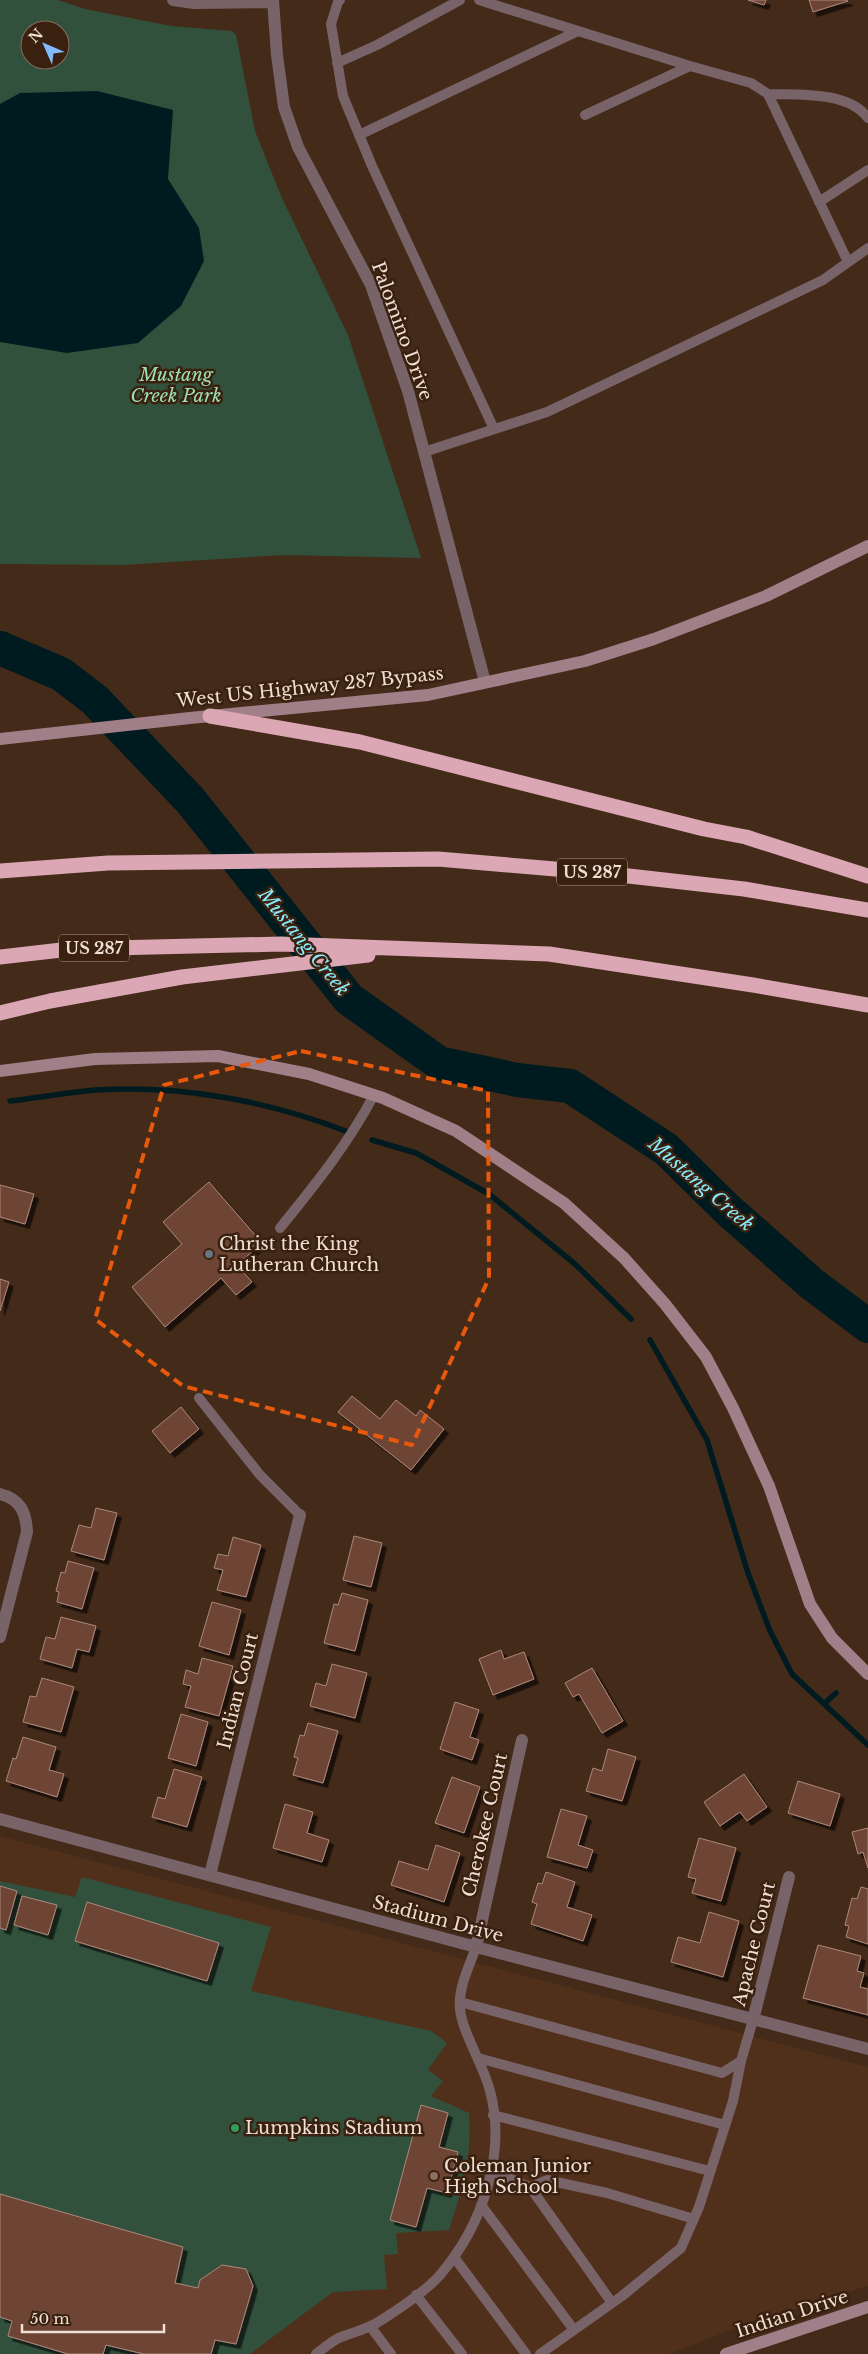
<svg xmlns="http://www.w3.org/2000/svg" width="868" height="2354" viewBox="0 0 868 2354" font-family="'Libre Baskerville',serif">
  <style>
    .built { fill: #50301a }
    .green { fill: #32513d; fill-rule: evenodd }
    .water { fill: #001b20 }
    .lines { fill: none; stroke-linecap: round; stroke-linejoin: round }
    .stream { stroke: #001b20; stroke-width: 5.5 }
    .river { stroke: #001b20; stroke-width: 34 }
    .building { fill: #6e4435; stroke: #ac887c; filter: url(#shadow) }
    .lane { stroke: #786369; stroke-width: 10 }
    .street { stroke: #786369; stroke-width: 12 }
    .secondary { stroke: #a07f88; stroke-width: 12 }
    .highway { stroke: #dba7b5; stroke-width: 15 }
    .marked { fill: none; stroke: #e8590c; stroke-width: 4; stroke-dasharray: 10 6; stroke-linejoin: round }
    .worship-dot { fill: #6b7280; stroke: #39200f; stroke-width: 2 }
    .leisure-dot { fill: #2e9e5b; stroke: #39200f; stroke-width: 2 }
    .education-dot { fill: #8d6e63; stroke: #39200f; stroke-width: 2 }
    .labels { text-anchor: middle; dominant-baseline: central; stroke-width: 5; stroke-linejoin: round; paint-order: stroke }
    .shield { fill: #39200f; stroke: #b8a598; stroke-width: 1 }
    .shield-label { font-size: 16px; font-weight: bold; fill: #efded3 }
    .street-label { font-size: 18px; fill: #efded3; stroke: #39200f }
    .park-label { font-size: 18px; font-style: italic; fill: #9ce1b4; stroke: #39200f }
    .poi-label { font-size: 18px; fill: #efded3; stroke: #39200f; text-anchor: start }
    .water-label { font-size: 19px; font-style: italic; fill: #89e9fa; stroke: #39200f }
  </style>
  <defs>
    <filter id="shadow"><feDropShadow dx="4.5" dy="4.5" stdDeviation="0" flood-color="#0009"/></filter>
  </defs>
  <rect width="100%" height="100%" fill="#432a19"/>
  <path class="built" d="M0 1836 868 2067V2286L743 2325 670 2354H0Z"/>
  <path class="green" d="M0 0H58L85 9 171 26 232 31 236 35 255 131 281 196 348 335 421 558 284 555 123 565 0 564ZM30 30H60V60H30Z
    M82 1877 271 1927 251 1991 431 2031 447 2043 428 2070 443 2081 431 2096 469 2113C472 2159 463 2187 449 2230L396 2233 398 2254 384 2255 387 2289 333 2292 250 2354H0V1881L75 1897Z"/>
  <path class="water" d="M97 91 173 110 168 179 199 228 204 261 181 306 138 343 67 353 0 342V104L20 93Z"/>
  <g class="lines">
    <path class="stream" d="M10 1101C38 1098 68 1092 97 1090 181 1085 270 1101 348 1132
      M372 1140 416 1153 489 1194 575 1264 631 1319
      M650 1340 707 1440 748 1573 770 1631 792 1674 868 1745
      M824 1704 836 1693"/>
    <path class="river" d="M0 648 61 674 95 700 190 800 349 999 439 1063 517 1080 570 1086 666 1149 728 1210 812 1284 868 1326"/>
  </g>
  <path class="building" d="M748 0H766L764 5Z
    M809 0H847L848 1 813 12Z
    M209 1182 262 1243 237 1265 252 1282 236 1295 221 1278 165 1327 132 1287 182 1244 163 1222Z
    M0 1185 34 1194 25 1224 0 1217Z
    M0 1279 9 1282 0 1311Z
    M352 1396 380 1419 396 1400 416 1416 420 1410 444 1429 411 1470 338 1412Z
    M181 1407 199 1429 170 1453 152 1431Z
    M96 1508 117 1513 104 1560 71 1551 79 1525 91 1528Z
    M354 1536 382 1543 371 1587 343 1580Z
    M233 1537 261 1545 246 1597 217 1590 223 1570 214 1568 218 1554 228 1556Z
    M68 1561 94 1568 82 1609 57 1602 59 1592 56 1591 61 1572 65 1573Z
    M342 1593 368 1600 355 1651 324 1643 334 1604 338 1605Z
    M212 1602 241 1610 229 1655 199 1646Z
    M61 1617 96 1626 89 1652 77 1649 72 1668 40 1659 46 1637 55 1639Z
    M501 1650 504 1659 524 1652 534 1679 493 1695 479 1659Z
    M202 1658 233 1666 219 1716 185 1707 191 1686 183 1684 186 1670 198 1674Z
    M332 1664 367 1673 355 1718 310 1706 316 1683 326 1686Z
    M592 1668 623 1721 602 1733 579 1694 573 1697 565 1683Z
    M42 1678 74 1687 61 1732 23 1722 30 1696 36 1697Z
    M455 1702 479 1710 470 1737 479 1740 472 1760 440 1749Z
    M181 1714 208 1722 196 1766 168 1758Z
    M308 1723 338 1731 323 1783 293 1775 298 1758 294 1757 300 1735 304 1736Z
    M23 1737 56 1747 49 1770 64 1774 57 1797 6 1781 13 1758 16 1759Z
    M608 1749 636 1757 622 1801 586 1791 593 1768 602 1771Z
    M174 1769 202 1777 187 1827 152 1817 158 1797 165 1799Z
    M744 1774 767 1807 747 1821 740 1812 720 1826 704 1802Z
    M452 1777 480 1787 464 1833 435 1823Z
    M798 1781 840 1794 830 1826 788 1813Z
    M285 1804 313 1812 307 1833 329 1840 322 1862 273 1848Z
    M561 1809 587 1816 578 1845 593 1850 587 1868 547 1857Z
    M868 1828V1868L863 1852 858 1854 852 1832Z
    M699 1838 736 1848 721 1901 692 1893 696 1879 688 1877Z
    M436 1845 460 1853 444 1902 391 1885 399 1861 428 1870Z
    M546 1872 575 1882 567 1907 592 1915 583 1941 531 1924 537 1904 532 1902 538 1883 542 1884Z
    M0 1886 17 1891 6 1930 0 1928Z
    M861 1887 868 1889V1944L846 1937 849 1926 845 1925 852 1898 857 1899Z
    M22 1896 57 1905 48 1935 14 1925Z
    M87 1902 219 1943 207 1981 75 1941Z
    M709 1912 739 1921 723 1977 671 1962 678 1937 700 1943Z
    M818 1945 861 1956 857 1971 864 1973 860 1987 868 1989V2015L803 1998Z
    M421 2105 448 2113 439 2147 458 2152 447 2193 427 2188 416 2227 390 2220Z
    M0 2194 183 2247 175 2283 198 2288 200 2280 222 2265 246 2269 253 2286 236 2344 215 2340 211 2354H144L106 2345 103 2354H68L8 2336 12 2321 0 2317Z"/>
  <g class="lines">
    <path class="lane" d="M340 0 338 2 331 24 343 96 372 166 494 429
      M479 0 690 66 751 83 768 94
      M337 63 377 45 460 0
      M585 115 690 66
      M359 135 578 31
      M819 202 868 170
      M848 262 768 94C799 95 848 91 868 118
      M424 452 547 412 823 280 868 248
      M280 1228C315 1185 348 1144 374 1095
      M199 1398 260 1475 300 1515
      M460 2002 722 2073 741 2061 753 2020
      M478 2058 725 2125
      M493 2115 710 2171
      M492 2171 530 2187 612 2303
      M530 2187 547 2180 607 2193 694 2219
      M481 2205 574 2330
      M454 2257 526 2354
      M416 2295 462 2354
      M370 2326 391 2354
      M316 2354C324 2348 333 2340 341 2337 354 2332 368 2329 380 2321 399 2309 425 2292 440 2275 482 2226 507 2154 490 2091 484 2066 462 2032 460 2009 458 1988 469 1967 476 1947
      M540 2354 622 2296 681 2248 699 2207 733 2101 741 2061"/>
    <path class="street" d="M173 0 194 3 273 2
      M273 0 277 55 284 107 298 147 371 285 408 391 485 682
      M0 1494C21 1499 26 1513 27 1532L0 1637
      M0 1819 476 1947 868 2049
      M210 1875 300 1515
      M476 1947 522 1740
      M753 2020 789 1877"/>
    <path class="secondary" d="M0 739 190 718 428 695 585 661 654 639 766 596 868 546
      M0 1071 95 1059 218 1056 309 1074 383 1098 456 1131 564 1203 624 1258 665 1304 706 1357 733 1408 769 1486 810 1604 832 1638 868 1674
      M726 2354 868 2307"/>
    <path class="highway" d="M210 716 360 742 704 829 746 837 868 876
      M0 871 108 863 438 859 602 873 744 889 868 910
      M0 957 70 949 281 944 549 954 753 985 868 1005
      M0 1013 50 1001 182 977 368 955"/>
  </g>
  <path class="marked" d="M301 1051 488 1091 489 1278 412 1445 183 1386 95 1319 164 1085Z"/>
  <circle class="worship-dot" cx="209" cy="1254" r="5"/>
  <circle class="leisure-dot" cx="235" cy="2128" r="5"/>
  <circle class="education-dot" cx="434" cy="2176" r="5"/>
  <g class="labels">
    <g class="shield">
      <rect x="557" y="858.5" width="70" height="27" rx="4"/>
      <rect x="59" y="934.5" width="70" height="27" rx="4"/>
    </g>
    <g class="shield-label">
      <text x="592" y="872">US 287</text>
      <text x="94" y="948">US 287</text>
    </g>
    <g class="street-label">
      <text transform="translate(402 331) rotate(70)">Palomino Drive</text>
      <text transform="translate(310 687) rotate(-6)">West US Highway 287 Bypass</text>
      <text transform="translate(238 1691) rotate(-76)">Indian Court</text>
      <text transform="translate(485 1825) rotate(-77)">Cherokee Court</text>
      <text transform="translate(438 1919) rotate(15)">Stadium Drive</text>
      <text transform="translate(754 1944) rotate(-76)">Apache Court</text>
      <text transform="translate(792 2314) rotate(-18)">Indian Drive</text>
    </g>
    <g class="park-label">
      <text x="176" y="375">Mustang<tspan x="176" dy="21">Creek Park</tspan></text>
    </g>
    <g class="poi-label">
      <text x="219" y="1244">Christ the King<tspan x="219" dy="21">Lutheran Church</tspan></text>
      <text x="245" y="2128">Lumpkins Stadium</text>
      <text x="444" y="2166">Coleman Junior<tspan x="444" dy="21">High School</tspan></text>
    </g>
    <g class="water-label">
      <text transform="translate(304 942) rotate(51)">Mustang Creek</text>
      <text transform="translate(701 1184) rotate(41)">Mustang Creek</text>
    </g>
  </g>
  <g transform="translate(45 45) rotate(315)"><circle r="24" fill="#39200f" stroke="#826c5d"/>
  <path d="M0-4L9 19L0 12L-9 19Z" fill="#83bcfb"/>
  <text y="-8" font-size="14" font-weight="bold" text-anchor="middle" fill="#efded3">N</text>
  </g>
  <path d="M22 2324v8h142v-8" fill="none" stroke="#efded3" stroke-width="2.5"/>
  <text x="30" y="2324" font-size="15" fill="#efded3" stroke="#39200f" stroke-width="4" paint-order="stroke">50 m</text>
</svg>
